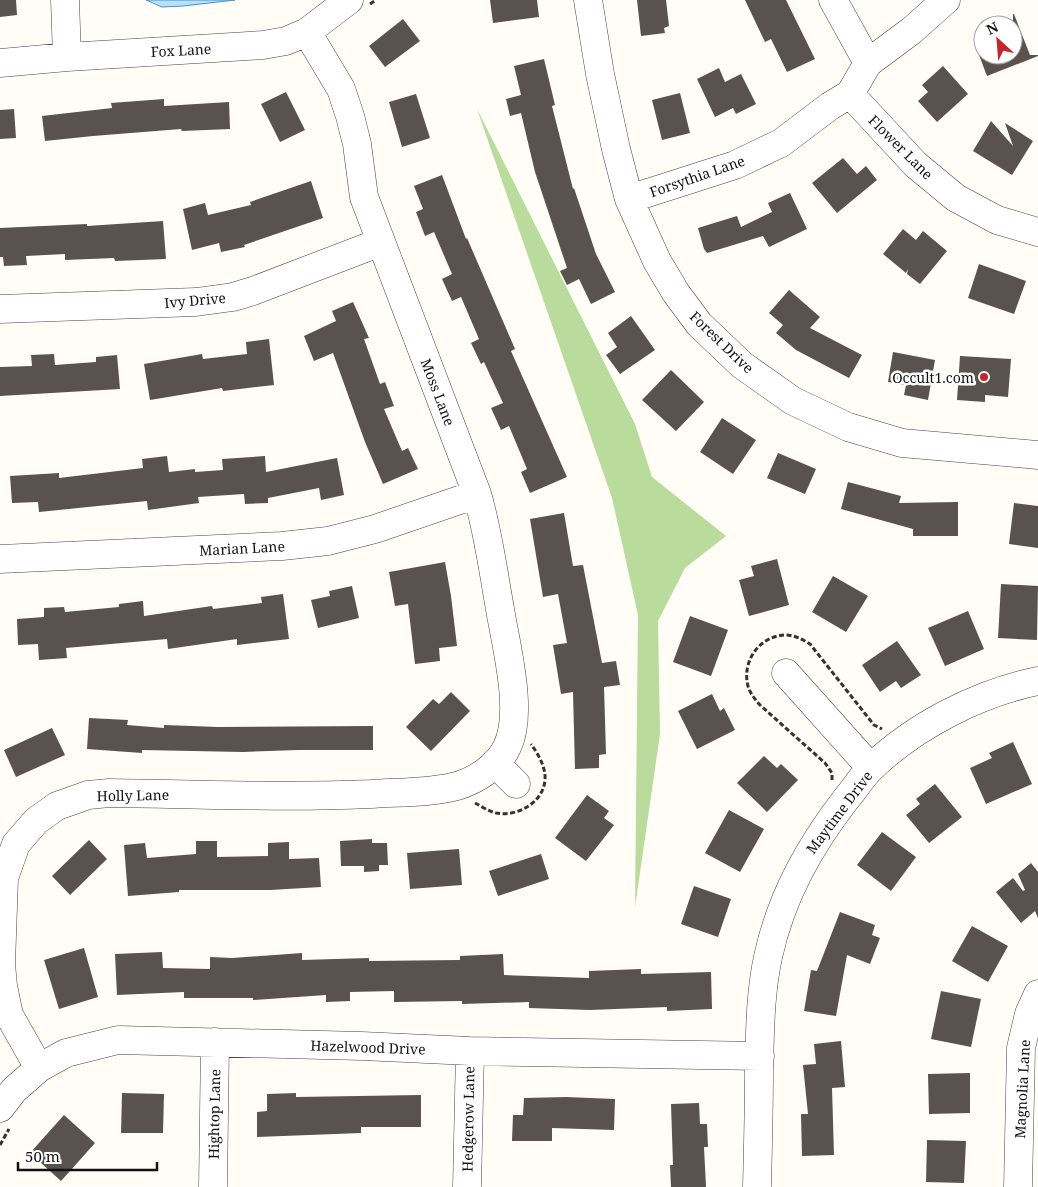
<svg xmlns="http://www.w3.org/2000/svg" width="1038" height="1187" viewBox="0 0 1038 1187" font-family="'Noto Serif',serif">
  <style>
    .forest { fill: #b9dc9c }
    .water { fill: #b9e0f7; stroke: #3f96cf }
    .building { fill: #5a524d }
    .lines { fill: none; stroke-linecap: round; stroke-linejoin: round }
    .minor-casing { stroke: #444; stroke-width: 29 }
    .path { stroke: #333; stroke-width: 3; stroke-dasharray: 5 2.5; stroke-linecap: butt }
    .minor { stroke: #fff; stroke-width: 28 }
    .poi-dot { fill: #c4262e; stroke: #fff; stroke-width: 2 }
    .labels { text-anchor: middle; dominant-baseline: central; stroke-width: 5; stroke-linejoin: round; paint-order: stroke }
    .street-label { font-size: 14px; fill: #111; stroke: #fff }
    .poi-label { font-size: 14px; fill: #111; stroke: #fff; text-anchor: end }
  </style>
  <rect width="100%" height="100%" fill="#fffdf5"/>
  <path class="forest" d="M477 109 635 424 652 477 726 536 685 568 658 621 660 734 635 907 638 615 612 498Z"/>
  <path class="water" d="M146 0H235L183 6 162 7Z"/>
  <path class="building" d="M0 0H16L17 15 0 17Z
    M490 0H537L539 17 493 23Z
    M637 0H666L669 26 664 28 665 33 641 36Z
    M745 0H786L815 59 787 72 771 39 765 42Z
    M1013 14H1014L1030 55H1038V56L987 76 979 55H1013Z
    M403 19 420 41 385 67 369 46Z
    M544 59 555 105 552 106 573 189 574 188 596 254 615 292 591 304 579 279 567 285 560 271 567 268 535 172 521 113 510 116 506 99 521 95 514 66Z
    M943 66 968 94 937 122 918 101 928 92 922 85Z
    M719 68 725 82 741 74 756 104 736 114 733 108 715 117 697 79Z
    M286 92 305 130 280 142 261 104Z
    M680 93 690 133 662 140 652 100Z
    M416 94 430 138 402 147 389 102Z
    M164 99V106L229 102 230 129 182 131 181 129 93 136 45 141 42 116 112 108 111 103Z
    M14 109 16 138 0 139V110Z
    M991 121 1013 146 1005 123 1033 141 1012 175 973 151Z
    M843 158 857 174 866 166 877 180 837 213 812 183Z
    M442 175 466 239 467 238 515 349 511 351 567 477 530 493 521 472 527 469 509 426 501 430 491 408 503 403 484 362 481 364 471 343 479 339 461 297 452 301 442 279 452 274 434 232 425 236 416 212 423 209 414 186Z
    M311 181 323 218 244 245 245 247 221 252 219 243 192 250 183 209 205 203 208 215 251 205 250 202Z
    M790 193 807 229 769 247 763 236 707 253 704 249 698 228 737 216 741 227 772 212 768 203Z
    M163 221 166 259 115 261 114 258 65 260V254L26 256 27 265 4 266 3 257H0V228L87 224V226Z
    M903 229 916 240 923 231 947 251 920 284 907 274 908 269 906 273 883 254Z
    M979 264 1026 281 1014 314 968 298Z
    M789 290 820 317 810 328 862 355 849 378 796 350 776 333 783 325 769 313Z
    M353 302 369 338 364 339 380 384 385 382 394 406 384 409 402 451 408 448 418 469 383 484 365 442 333 353 314 361 304 336 336 321 332 311Z
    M631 316 655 350 620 374 606 355 617 347 608 333Z
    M269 339 274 385 223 391 222 388 150 400 144 364 202 354 203 359 247 354 246 342Z
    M893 352 935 360 928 400 904 395 906 385 888 382Z
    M54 354 55 365 96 362V357L117 355 120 389 0 396V367L32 366 31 355Z
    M960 356 1011 359 1008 397 985 395V402L957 400Z
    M671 370 704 402 676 431 642 400Z
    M722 418 756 440 733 474 700 452Z
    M778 453 816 469 805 494 767 478Z
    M167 456 169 472 195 469V472L223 470 222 459 265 456 266 472 337 458 344 495 321 500 319 488 268 498V503L245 504 244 494 198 497 199 503 148 510 147 501 39 512 38 502 12 503 10 476 59 473V478L143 468 142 459Z
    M848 482 901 496 899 503 958 502V536H913V529L841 509Z
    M1014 503 1038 506V548L1009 544Z
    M564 513 573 566 583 565 602 663 616 661 620 685 604 687 606 754 599 755V768L575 769 573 692 561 694 553 645 567 643 558 594 543 597 530 519Z
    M777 559 789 605 749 616 739 580 754 576 751 566Z
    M445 562 451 596 457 646 439 648 440 661 415 664 408 604 395 606 389 572Z
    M833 576 868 596 846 632 812 612Z
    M1001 584 1038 586 1037 640 998 638Z
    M352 586 359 618 318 628 311 600 330 596 329 591Z
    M283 594 289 639 237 645V639L168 649 167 639 66 648 67 658 39 660 38 644 18 645 17 619 44 617V608L64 607 65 612 119 607V604L143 601 144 616 212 606 213 609 262 603 261 597Z
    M968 611 984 649 945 666 928 628Z
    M690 616 728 630 711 676 673 662Z
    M897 641 921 675 901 688 896 681 880 692 862 665Z
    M451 692 470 711 431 751 406 727 433 699 439 704Z
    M712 694 720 711 724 708 735 730 697 749 678 711Z
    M89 718 128 720 127 725 164 728V725L218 727 373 726V750H298L243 752 142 750V753L87 749Z
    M52 728 65 755 16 777 4 750Z
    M1013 742 1032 784 986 804 970 768 992 758 989 753Z
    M764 756 777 768 781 764 798 780 767 812 737 783Z
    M935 784 962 817 929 843 906 815 920 804 916 799Z
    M587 795 609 811 604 818 614 825 586 861 555 838Z
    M729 810 764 829 740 872 705 853Z
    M882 832 916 857 891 891 857 865Z
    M372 839V843H387L388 865H379V871L364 872V866H341L340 841Z
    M89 840 107 859 70 895 52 876Z
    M196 841H217V857L268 856V843L289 842V859L319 858 321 887 270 890H179V892L128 896 124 845 145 843 147 858 196 854Z
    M459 849 462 885 410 889 407 853Z
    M541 854 549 879 498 896 489 871Z
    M1031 863 1038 872V918L1035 911 1021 923 996 892 1013 878 1023 891 1025 890 1018 874Z
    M694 886 731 899 718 937 681 924Z
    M840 912 875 925 872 935 880 938 870 964 847 955 836 1016 804 1011 811 970 817 971Z
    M972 926 1008 946 988 982 952 961Z
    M84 948 98 997 59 1009 44 960Z
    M162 952 163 968 210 969V957L232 958 302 953V960L369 958V961L460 960V956L503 954 504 975 589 978V971L641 969V974L711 972 712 1009 667 1011V1007L590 1010 529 1008V1002L462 1004V1001L394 1002V991L350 992V1001L326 1002V995L253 1000V998H184V992L117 995 115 954Z
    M941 991 981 999 971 1047 931 1039Z
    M841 1041 845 1087 832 1088 834 1155 802 1156 801 1114H808L803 1065 816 1064 814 1044Z
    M970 1073V1113L929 1114 928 1074Z
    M122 1093 164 1094 163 1133H121Z
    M296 1093V1097L421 1095V1127H361V1133L257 1137V1112L267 1111V1094Z
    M566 1097 615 1099 614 1130 552 1128V1141H512L513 1115H523L524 1098Z
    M699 1103 700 1124H707L708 1147H704L706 1187H671L670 1165H673L671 1104Z
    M64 1115 95 1143 61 1181 30 1153Z
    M927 1140 966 1141 964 1183 926 1182Z"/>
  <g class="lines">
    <defs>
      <path id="minor" d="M65 0 67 57
        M588 0 600 74 616 149 629 199 657 261 676 293 699 324 742 365 793 401 848 427 902 443 1038 455
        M833 0 868 63
        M0 63 67 57 263 45 286 41 307 32 349 0
        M850 94 916 165 956 198 997 220 1038 232
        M629 199 735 165 781 143 830 106 850 94 868 63 911 31 946 0
        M0 309 196 302 233 297 253 291 381 242
        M0 559 282 546 328 541 375 529 477 494
        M786 673 871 768
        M495 763 516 784
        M39 1068 9 1015 3 986 1 964 4 878 16 844 36 821 57 806 88 795 109 793C196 794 284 798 371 794 399 792 430 793 457 786 477 780 498 766 507 747 524 713 506 646 500 609 493 570 488 531 477 494L364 197 357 144 350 116 341 89 307 32
        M0 1108 14 1090 39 1068 66 1053 118 1040 362 1046 470 1051 760 1056
        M213 1187 215 1042
        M467 1187 470 1051
        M757 1187C758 1148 759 1109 759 1070 760 1032 760 994 768 957 781 897 809 847 846 799 855 789 862 776 872 767 916 725 979 693 1038 681
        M1018 1187 1021 1048 1029 1014 1038 994"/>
    </defs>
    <use href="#minor" class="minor-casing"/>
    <path class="path" d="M370 4 376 0
      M832 780V773L825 763 760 705C754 698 748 691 747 681 744 658 761 636 785 635 794 635 802 639 810 644L874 725 882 729
      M475 803C481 806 488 811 496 813 517 817 543 803 545 780 546 767 538 754 531 744
      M0 1145 9 1129"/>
    <use href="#minor" class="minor"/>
  </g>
  <circle class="poi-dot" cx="984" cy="377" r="5"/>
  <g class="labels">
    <g class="street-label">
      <text transform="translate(181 50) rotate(-3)">Fox Lane</text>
      <text transform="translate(901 147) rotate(45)">Flower Lane</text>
      <text transform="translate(697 176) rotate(-19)">Forsythia Lane</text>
      <text transform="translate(195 300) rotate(-5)">Ivy Drive</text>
      <text transform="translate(722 342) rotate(44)">Forest Drive</text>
      <text transform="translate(438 392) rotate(69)">Moss Lane</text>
      <text transform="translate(242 548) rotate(-3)">Marian Lane</text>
      <text transform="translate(133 795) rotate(-1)">Holly Lane</text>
      <text transform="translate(839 812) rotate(-53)">Maytime Drive</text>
      <text transform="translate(368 1047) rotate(2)">Hazelwood Drive</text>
      <text transform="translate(1022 1089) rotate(-87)">Magnolia Lane</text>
      <text transform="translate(214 1114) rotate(-89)">Hightop Lane</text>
      <text transform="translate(468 1119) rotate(-89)">Hedgerow Lane</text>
    </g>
    <g class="poi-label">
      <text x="974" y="377">Occult1.com</text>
    </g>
  </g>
  <g transform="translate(998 40) rotate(334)"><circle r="24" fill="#ffffff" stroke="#a0a0a0"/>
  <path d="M0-4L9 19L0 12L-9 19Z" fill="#c4262e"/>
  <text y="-8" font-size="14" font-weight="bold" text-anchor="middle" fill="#111111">N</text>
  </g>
  <path d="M18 1162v8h139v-8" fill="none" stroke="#111111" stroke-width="2.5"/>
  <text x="25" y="1162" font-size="15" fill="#111111" stroke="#ffffff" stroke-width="4" paint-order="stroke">50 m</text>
</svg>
